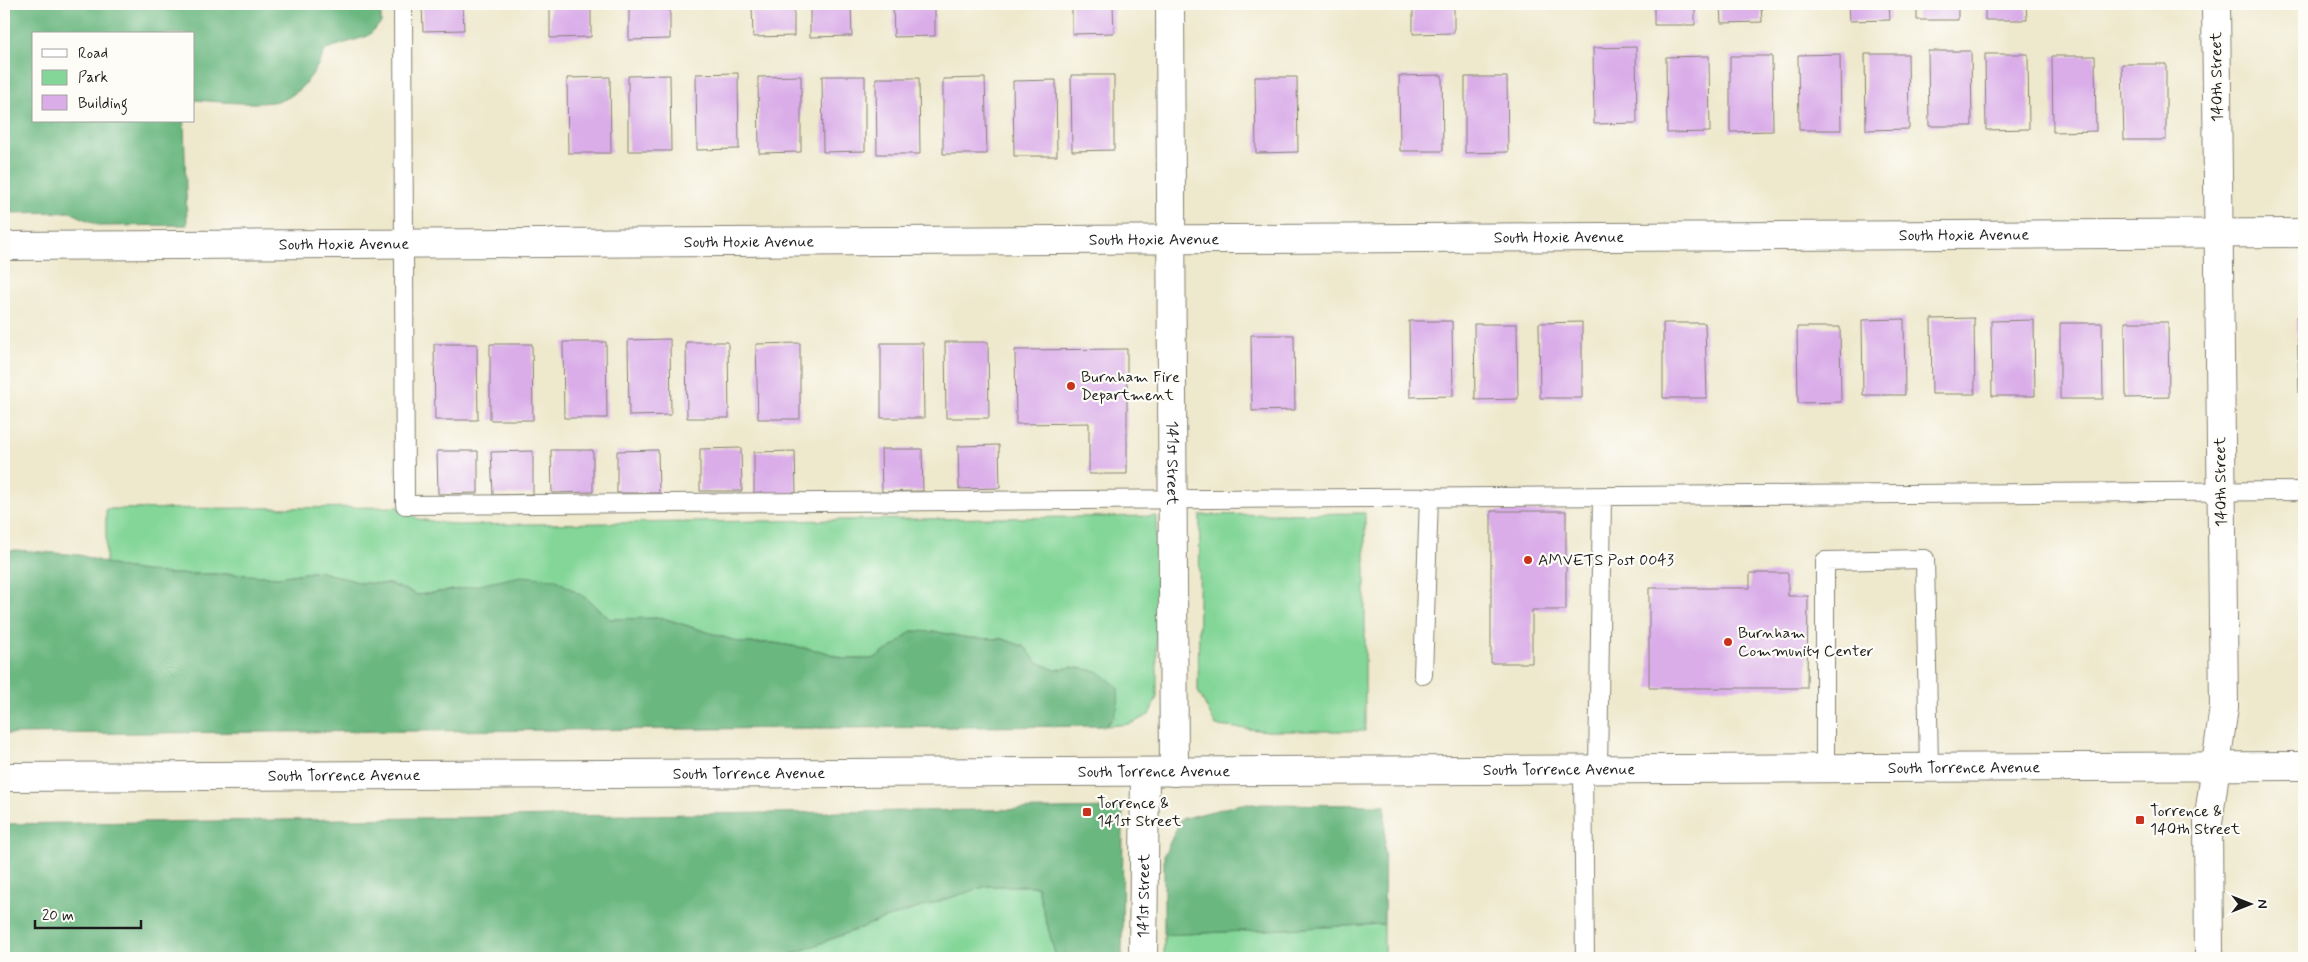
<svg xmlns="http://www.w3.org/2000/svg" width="2308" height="962" viewBox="0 0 2308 962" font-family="Mynerve,sans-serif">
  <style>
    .green { fill: #83d698; stroke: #50795a }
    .forest { fill: #6ab780; stroke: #436a4e }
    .building { fill: #daade9 }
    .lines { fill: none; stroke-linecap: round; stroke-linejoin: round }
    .service-casing { stroke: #858274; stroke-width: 20 }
    .minor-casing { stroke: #858274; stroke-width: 30 }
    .secondary-casing { stroke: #858274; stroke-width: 30 }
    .service { stroke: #fff; stroke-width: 18 }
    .minor { stroke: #fff; stroke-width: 28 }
    .secondary { stroke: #fff; stroke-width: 28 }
    .poi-dot { fill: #c8321e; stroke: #fdfcf7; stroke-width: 2 }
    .labels { text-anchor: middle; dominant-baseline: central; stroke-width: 4.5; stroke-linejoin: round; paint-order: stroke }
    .street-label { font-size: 16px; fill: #1c1c1c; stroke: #fdfcf7 }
    .poi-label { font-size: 16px; fill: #1c1c1c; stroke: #fdfcf7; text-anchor: start }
  </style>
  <rect width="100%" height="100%" fill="#fdfcf7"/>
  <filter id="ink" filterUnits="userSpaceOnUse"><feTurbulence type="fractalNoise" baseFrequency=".02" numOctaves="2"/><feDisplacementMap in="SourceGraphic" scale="10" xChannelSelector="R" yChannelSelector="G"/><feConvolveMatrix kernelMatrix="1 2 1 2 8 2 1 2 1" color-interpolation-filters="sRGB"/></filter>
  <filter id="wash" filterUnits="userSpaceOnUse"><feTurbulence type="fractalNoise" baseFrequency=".0096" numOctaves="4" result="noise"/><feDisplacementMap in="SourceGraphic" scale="20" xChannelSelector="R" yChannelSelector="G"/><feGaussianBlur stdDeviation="1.12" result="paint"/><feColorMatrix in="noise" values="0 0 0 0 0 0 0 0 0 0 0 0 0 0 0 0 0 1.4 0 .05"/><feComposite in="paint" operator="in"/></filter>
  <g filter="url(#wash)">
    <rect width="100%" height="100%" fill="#eee8cc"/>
    <path class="green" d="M402 507 418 519 457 525 1156 516 1157 697 1149 715 1130 724 1106 726 1115 717 1072 667 1055 670 1037 662 1025 647 1003 639 969 638 937 632 912 631 897 644 873 659H844L822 651 774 643H742L663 618 610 619 587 599 460 589 418 595 390 584 362 583 318 571 278 577 231 574H168L122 568 106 563V509Z
      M1365 513V731H1269L1216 726 1198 691 1200 515Z
      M987 886H1037L1056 958H782L884 919Z
      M1384 924V958H1164V935Z"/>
    <path class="forest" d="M4 4H381V23L368 36 326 49C318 67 307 86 289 97 271 108 216 101 194 100V34H34V121H184L187 225 100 226 70 212 4 213Z
      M15 550 80 555 122 568 168 574H231L278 577 318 571 362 583 390 584 418 595 460 589 521 576 555 579 587 599 610 619 663 618 742 643H774L822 651 844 659H873L897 644 911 631 937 632 969 638 1003 639 1025 647 1037 662 1055 670 1072 667 1098 671 1118 687C1119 705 1119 713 1105 726L4 734V552Z
      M1241 804 1385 805 1384 924 1164 935V855L1181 819Z
      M1123 808 1122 958H1056L1037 886H987L884 919 782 958H4V824Z"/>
    <g id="blocks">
      <path class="building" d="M422 4H463L464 30 423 31Z
        M550 4H591V37L550 38Z
        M629 4H670V39L629 40Z
        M752 4H794V36L753 37Z
        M810 4H851L852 36 810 37Z
        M893 4H935V36L894 37Z
        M1072 4H1113L1114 33 1072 34Z
        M1413 4H1454V33L1413 34Z
        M1654 4H1695V25H1654Z
        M1720 4H1761L1762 22 1721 23Z
        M1848 4H1889L1890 20 1849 21Z
        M1917 4H1958V20H1917Z
        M1985 4H2026L2027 20H1985Z
        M1636 47 1637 123 1594 124 1593 48Z
        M1928 51H1971L1972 126H1929Z
        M1840 54 1841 130H1799L1798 55Z
        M1865 54H1908L1909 129 1866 130Z
        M1985 54H2028L2029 129 1986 130Z
        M1709 56 1710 132 1667 133 1666 57Z
        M1730 56H1772L1773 131 1730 132Z
        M2052 56H2095L2096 131 2053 132Z
        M2122 64H2166V140H2124Z
        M738 73 739 149 697 150 696 74Z
        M670 75 671 151H628V76Z
        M1071 75H1114V150L1072 151Z
        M1442 75 1443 151H1400L1399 76Z
        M801 76V152L759 153 758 77Z
        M822 76H865V151L823 152Z
        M610 77 611 153H568L567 78Z
        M1255 77H1297L1298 152 1256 153Z
        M1465 77H1507L1508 152 1465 153Z
        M876 78H919L920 154H877Z
        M985 78 987 154H943V79Z
        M1056 80 1057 156H1014L1013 81Z
        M2297 317H2304V393H2299Z
        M1974 318 1975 394H1932L1931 319Z
        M1904 319 1905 395H1863L1862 320Z
        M2034 320 2035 396H1992L1991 321Z
        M1409 321H1452L1453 396 1410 397Z
        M1582 322V398H1540L1539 323Z
        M2125 322H2168L2169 397 2126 398Z
        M1663 323H1705L1707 398H1663Z
        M2060 323H2102L2103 399H2060Z
        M1474 324H1517L1518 399 1475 400Z
        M1797 327H1840L1841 402 1798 403Z
        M1251 335H1294L1295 410 1252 411Z
        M670 339 671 415 629 416 628 340Z
        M563 342H606L607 418H564Z
        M686 342H728L729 418H687Z
        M945 342H988L989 418H946Z
        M800 343V419H758L756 344Z
        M881 343H923L924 418H881Z
        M434 344H477L478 420H435Z
        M490 344H532L533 420H490Z
        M1127 349V474H1089V423L1016 424 1015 350Z
        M999 445 1000 488 959 489 958 446Z
        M741 448 742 491H700V449Z
        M881 449H922L923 491 882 492Z
        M551 450H593V492L552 493Z
        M658 450 659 493H617V451Z
        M437 451H478V493L438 494Z
        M533 451V494L493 495 491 452Z
        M795 451 796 494 754 495V452Z
        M1491 511H1566V610H1532V663H1491Z
        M1750 573H1788V596H1808L1807 688H1649V588H1750Z"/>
    </g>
  </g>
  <g filter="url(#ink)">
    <use href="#blocks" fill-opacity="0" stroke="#858274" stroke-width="1"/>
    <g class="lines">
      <defs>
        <path id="service" d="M403 4 405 505 2304 491
          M1423 675 1429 497
          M1825 769V561L1925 559 1929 768
          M1583 770 1585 958
          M1598 770 1602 497"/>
        <g id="minor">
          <path id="s1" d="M1170 4 1174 772"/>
          <path id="s2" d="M4 246 2304 233"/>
          <path id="s3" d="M1143 958 1145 773"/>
          <path d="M2209 958 2208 823 2224 707 2216 4"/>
        </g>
        <g id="secondary">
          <path id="s4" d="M4 777 2304 766"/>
        </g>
      </defs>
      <use href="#service" class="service-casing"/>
      <use href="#minor" class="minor-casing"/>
      <use href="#secondary" class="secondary-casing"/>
      <use href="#service" class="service"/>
      <use href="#minor" class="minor"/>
      <use href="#secondary" class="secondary"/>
    </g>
  </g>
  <g class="poi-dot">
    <circle cx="1071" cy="386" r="5"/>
    <circle cx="1528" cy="560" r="5"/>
    <circle cx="1728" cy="642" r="5"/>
    <rect x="1082" y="807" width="10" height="10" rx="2.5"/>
    <rect x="2135" y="815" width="10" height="10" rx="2.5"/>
  </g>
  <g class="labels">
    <g class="street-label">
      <text transform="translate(2217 77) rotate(-91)">140th Street</text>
      <text stroke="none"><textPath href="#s2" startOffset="1960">South Hoxie Avenue</textPath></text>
      <text stroke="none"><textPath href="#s2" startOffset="1555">South Hoxie Avenue</textPath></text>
      <text stroke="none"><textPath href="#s2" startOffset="1150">South Hoxie Avenue</textPath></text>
      <text stroke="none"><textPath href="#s2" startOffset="745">South Hoxie Avenue</textPath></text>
      <text stroke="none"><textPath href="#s2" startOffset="340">South Hoxie Avenue</textPath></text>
      <text stroke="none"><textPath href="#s1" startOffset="459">141st Street</textPath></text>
      <text transform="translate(2221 482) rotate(-91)">140th Street</text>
      <text stroke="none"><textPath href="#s4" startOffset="1960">South Torrence Avenue</textPath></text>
      <text stroke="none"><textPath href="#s4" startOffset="1555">South Torrence Avenue</textPath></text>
      <text stroke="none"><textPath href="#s4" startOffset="1150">South Torrence Avenue</textPath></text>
      <text stroke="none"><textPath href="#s4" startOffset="745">South Torrence Avenue</textPath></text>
      <text stroke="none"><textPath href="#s4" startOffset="340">South Torrence Avenue</textPath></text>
      <text stroke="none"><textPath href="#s3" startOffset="62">141st Street</textPath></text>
    </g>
    <g class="poi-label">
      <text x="1081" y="377">Burnham Fire<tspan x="1081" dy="18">Department</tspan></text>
      <text x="1538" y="560">AMVETS Post 0043</text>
      <text x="1738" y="633">Burnham<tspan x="1738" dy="18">Community Center</tspan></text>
      <text x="1097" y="803">Torrence &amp;<tspan x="1097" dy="18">141st Street</tspan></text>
      <text x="2150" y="811">Torrence &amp;<tspan x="2150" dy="18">140th Street</tspan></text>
    </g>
  </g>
  <rect width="2308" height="962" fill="none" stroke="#fdfcf7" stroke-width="20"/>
  <rect x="32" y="32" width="162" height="90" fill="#fdfcf7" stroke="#a3a29f"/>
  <rect x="42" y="49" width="25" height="8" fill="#ffffff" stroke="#a3a29f"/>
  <text x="78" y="58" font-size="15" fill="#1c1c1c">Road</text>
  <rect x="42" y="70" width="25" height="15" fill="#83d698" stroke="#a3a29f"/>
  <text x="78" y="82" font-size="15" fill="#1c1c1c">Park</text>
  <rect x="42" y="95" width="25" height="15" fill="#daade9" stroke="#a3a29f"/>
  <text x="78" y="108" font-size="15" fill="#1c1c1c">Building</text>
  <g transform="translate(2250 904) rotate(90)" stroke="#fdfcf7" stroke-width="4" paint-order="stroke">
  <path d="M0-4L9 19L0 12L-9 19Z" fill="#1c1c1c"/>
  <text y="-8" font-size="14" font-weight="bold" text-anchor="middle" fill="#1c1c1c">N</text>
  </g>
  <path d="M35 920v8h106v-8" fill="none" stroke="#1c1c1c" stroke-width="2.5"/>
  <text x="42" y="920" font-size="15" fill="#1c1c1c" stroke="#fdfcf7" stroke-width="4" paint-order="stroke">20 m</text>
</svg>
